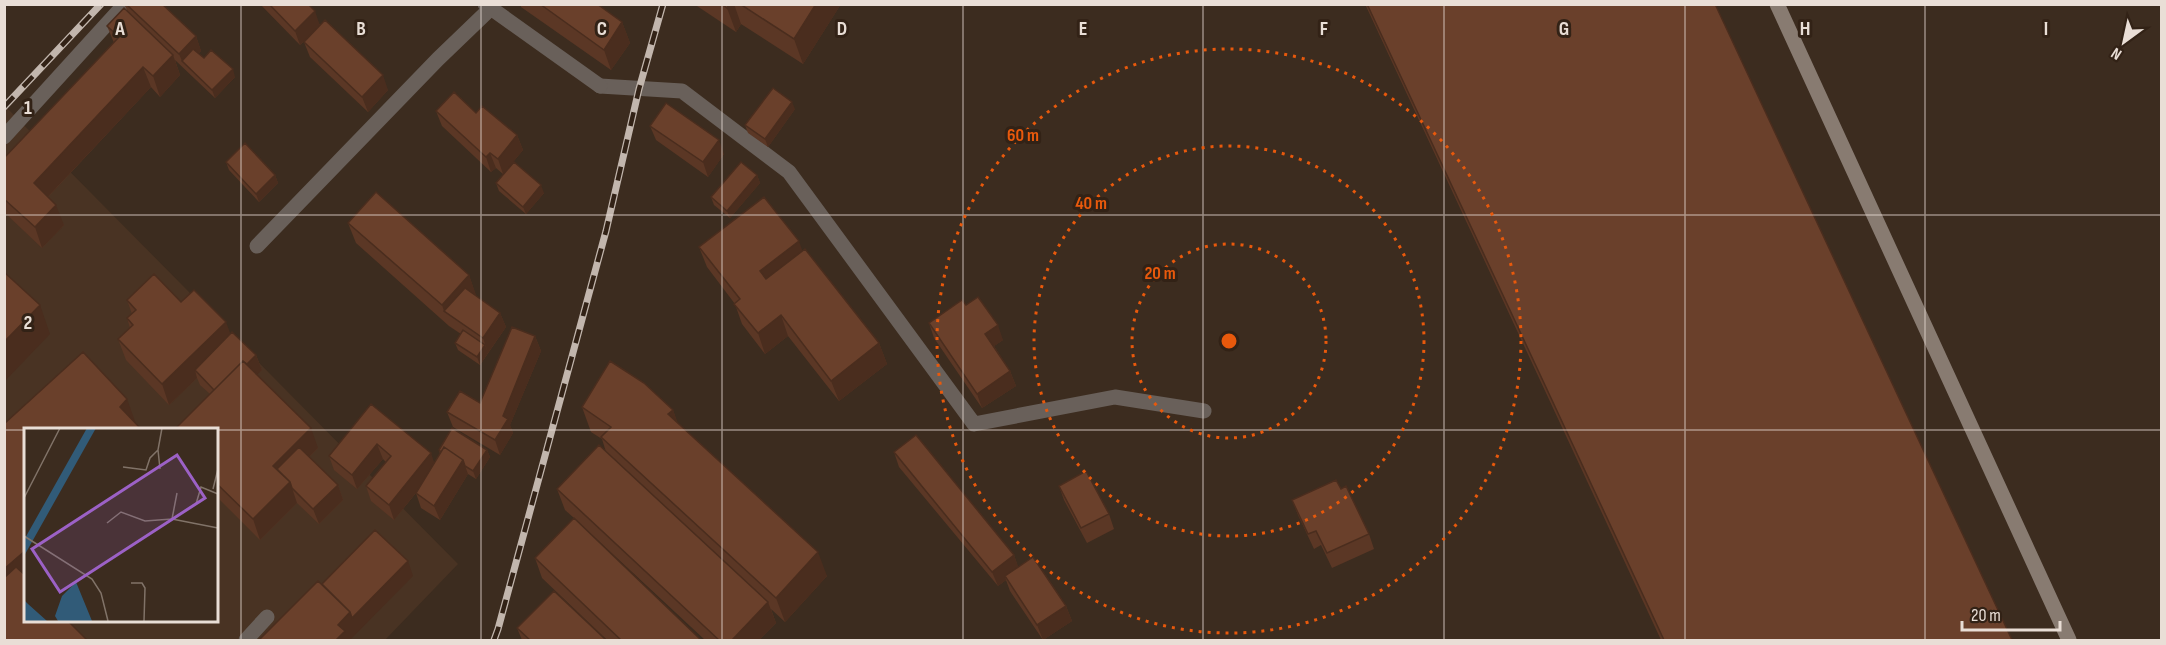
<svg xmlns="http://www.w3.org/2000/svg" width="2166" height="645" viewBox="0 0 2166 645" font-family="'Sofia Sans Condensed',sans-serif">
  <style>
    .built { fill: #493323; fill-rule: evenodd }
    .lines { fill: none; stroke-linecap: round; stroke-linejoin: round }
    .lane { stroke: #69605a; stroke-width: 15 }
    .street { stroke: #69605a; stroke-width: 15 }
    .secondary { stroke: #887b71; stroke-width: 15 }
    .rail-casing { stroke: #c2b6ad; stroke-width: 7 }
    .rail { stroke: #322216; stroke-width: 4.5; stroke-dasharray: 14; stroke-linecap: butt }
    .wall { fill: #5b3725 }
    .shaded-wall { fill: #4a2d1e }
    .building { fill: #6a402b; stroke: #4a2d1e; stroke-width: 1.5 }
    .grid { fill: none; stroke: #e9ded6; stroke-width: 1.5; stroke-opacity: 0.55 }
    .ring { fill: none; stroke: #e8590c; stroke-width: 3; stroke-dasharray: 3 6 }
    .inset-road { fill: none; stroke: #817368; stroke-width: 1.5 }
    .view { fill: #9c61c6; fill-opacity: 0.15; stroke: #9c61c6; stroke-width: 3 }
    .inset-edge { fill: none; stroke: #e9ded6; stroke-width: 3 }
    .grid-label { font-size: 20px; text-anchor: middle; font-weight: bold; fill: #e9ded6; stroke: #322216; stroke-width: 6; stroke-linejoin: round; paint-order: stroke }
    .centre { fill: #e8590c; stroke: #322216; stroke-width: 3 }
    .ring-label { font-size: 18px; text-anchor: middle; font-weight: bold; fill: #e8590c; stroke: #322216; stroke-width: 6; stroke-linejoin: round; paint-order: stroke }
  </style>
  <rect width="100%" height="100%" fill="#3c2c1f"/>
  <path class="built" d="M4 105 458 564 385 640H5ZM26 429H216V620H26Z"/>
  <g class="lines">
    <path class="lane" d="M600 86 682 91 789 172 974 424 1115 397 1204 411
      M4 137 125 4
      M257 246 438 59 490 9
      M246 640 267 617"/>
    <path class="street" d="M485 4 600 86"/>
    <path class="secondary" d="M1777 4 2069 640"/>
    <defs>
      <path id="rail" d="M4 107 101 4
        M494 640 498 629 606 231 639 89 663 4"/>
    </defs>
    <use href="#rail" class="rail-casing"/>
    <use href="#rail" class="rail"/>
  </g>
  <path class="wall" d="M124 4H162L196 36 201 51 198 54 204 58 235 77 215 98 175 60 180 75 160 97 151 87 48 197 64 225 42 248 4 212V158L114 43 107 26 127 10Z
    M260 4H308L320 25 388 90 368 112 310 57 304 42 310 36 300 45Z
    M521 4H597L622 22 630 43 611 70 521 7Z
    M694 4H841L803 64 741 24 736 32Z
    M1365 4H1715L2012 640H1661Z
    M795 109 768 147 748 133 745 125Z
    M436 111 476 113 517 135 523 150 503 174 496 168 491 172 442 126Z
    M650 126 724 154 708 177 656 140Z
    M226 162 275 175 278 183 259 202 229 170Z
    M757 175 760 183 730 218 714 205 711 197Z
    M496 183 544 193 526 214 499 191Z
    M348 223 469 275 476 296 500 313 506 327 480 365 458 350 455 343 461 334 449 326 356 243Z
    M699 247 802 251 879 343 887 364 839 401 788 336 765 354 742 324 735 304 707 267Z
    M127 300 181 302 230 334 256 355 262 370 257 374 318 448 309 457 338 485 343 500 319 524 297 503 260 540 216 496V429L210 394 200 385 197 378 169 405 126 360 118 339 130 328 127 318 132 314Z
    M966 305 1003 340 994 346 1010 371 1016 386 982 408 934 338 929 323Z
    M535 336 541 351 510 425 513 433 500 455 453 427 447 412 480 403Z
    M371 404 435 463 440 454 439 450H487L490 457 476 479 468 474 440 520 421 508 416 493 394 520 371 501 366 486 386 462 383 459 357 489 334 470 329 456Z
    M582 407 673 410 677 422 827 576 785 622 771 609 776 623 759 640H705L574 518 701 640H607L542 578 535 558 574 518 565 510 557 489 606 452 602 439 591 432Z
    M894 452 1014 555 1018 567 1066 606 1072 621 1043 640 1010 591 1006 580 998 586 899 467Z
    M1059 486 1109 514 1114 529 1087 543 1064 500Z
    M1341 489 1369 534 1374 549 1332 568 1321 545 1314 549 1298 515 1292 500Z
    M517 628 606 640H522Z"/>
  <path class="shaded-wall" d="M729 4H734L741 24 736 32 727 8Z
    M816 4H841L803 64 794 39Z
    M315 11 320 26 300 45 295 31Z
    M622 22 630 43 611 70 604 50Z
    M196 36 201 51 187 66 182 61 179 54Z
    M173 55 180 75 160 97 153 76Z
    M143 67 151 87 41 204 34 183Z
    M233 69 235 77 215 98 212 90Z
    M383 75 388 90 368 112 362 97Z
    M792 102 795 109 768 147 765 139Z
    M517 135 523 150 503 174 498 159Z
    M719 140 724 154 708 177 703 162Z
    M490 153 496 168 491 172 486 157Z
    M275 175 278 183 259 202 256 194Z
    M757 175 760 183 730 218 727 211Z
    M541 185 544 193 526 214 523 207Z
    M56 205 64 225 42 248 35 227Z
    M799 241 806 261 767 291 760 271Z
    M469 275 476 295 455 319 444 311 442 305Z
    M40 305 50 334 4 382V342Z
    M500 313 506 327 488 353 483 338Z
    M781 315 788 336 765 354 758 333Z
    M226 322 234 343 195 370 197 378 169 405 162 384Z
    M998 325 1003 340 990 349 985 334Z
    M535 336 541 351 510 425 513 433 500 455 495 440 503 416Z
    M879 343 887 364 839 401 831 381Z
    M485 345 488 353 480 365 477 357Z
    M256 355 262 370 223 408 218 394Z
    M1010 371 1016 386 982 408 977 394Z
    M127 399 136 424 120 407Z
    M673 410 682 434 668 414Z
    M311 428 318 448 285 481 273 466Z
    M377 444 383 459 357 489 352 475Z
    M487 450 490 457 476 479 473 471Z
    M431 453 436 468 394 520 389 505Z
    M463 460 468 474 440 520 434 506Z
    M290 482 297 503 260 540 253 519Z
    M338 485 343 500 319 524 313 509Z
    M26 550V583L4 602V569Z
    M818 552 827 576 785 622 776 598Z
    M1014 555 1019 569 1005 576 1006 580 998 586 992 572Z
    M408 561 413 576 350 640H336L338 625 350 612Z
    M768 602 776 623 759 640H732Z
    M1066 606 1072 621 1043 640 1037 625Z"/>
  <path class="building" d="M126 4H162L196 36 179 54Z
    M269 4H308L315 11 295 31Z
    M540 4H597L622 22 604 50Z
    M722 4H729L727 8Z
    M740 4H816L794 39Z
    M1367 4H1715L2012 640H1664Z
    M124 8 173 55 153 76 143 67 34 183 56 205 35 227 4 199V158L119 37 107 26Z
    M325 20 383 75 362 97 304 42Z
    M193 49 204 58 211 50 233 69 212 90 182 61Z
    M773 88 792 102 765 139 745 125Z
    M454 92 476 113 482 106 517 135 498 159 490 153 486 157 436 111Z
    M666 103 719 140 703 162 650 126Z
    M245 143 275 175 256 194 226 162Z
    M514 162 541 185 523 207 496 183Z
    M741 162 757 175 727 211 711 197Z
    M376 192 469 275 442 305 348 223Z
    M764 197 799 241 760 271 766 279 805 249 879 343 831 381 781 315 758 333 734 304 740 299 699 247Z
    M4 272 40 305 4 342Z
    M154 274 181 302 194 290 226 322 162 384 118 339 133 325 127 318 136 310 127 300Z
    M465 288 500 313 483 338 444 311Z
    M978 297 998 325 985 334 1010 371 977 394 929 323 962 300 966 305Z
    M512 327 535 336 503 416 508 419 495 440 447 412 460 391 480 403Z
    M463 330 485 345 477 357 455 343Z
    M232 332 256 355 247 364 243 361 214 390 195 370Z
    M83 352 127 399 120 407 141 429H26V550L4 569V424Z
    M243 361 311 428 273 466 290 482 253 519 216 483V429H175Z
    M610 361 644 383 673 410 668 414 818 552 776 598 601 437 611 427 582 407Z
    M371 404 431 453 389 505 366 486 391 456 377 444 352 475 329 456Z
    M452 428 487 450 473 471 465 466 463 460 444 447 441 452 439 450Z
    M916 435 1014 555 992 572 894 452Z
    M599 445 768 602 732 640H719L557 489Z
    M299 447 338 485 313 509 292 488 290 482 277 469Z
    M444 447 463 460 434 506 416 493Z
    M1086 471 1109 514 1081 528 1059 486Z
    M1336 480 1341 489 1346 486 1369 534 1327 553 1316 531 1308 534 1292 500Z
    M574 518 701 640H621L535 558Z
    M375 530 408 561 352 618 350 612 322 584Z
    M1033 557 1066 606 1037 625 1005 576Z
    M16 567 26 576V620H67L87 640H4V578Z
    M318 581 350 612 338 625 345 631 336 640H259Z
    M554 591 606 640H530L517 628Z"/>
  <path class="grid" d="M241 4V640M481 4V640M722 4V640M963 4V640M1203 4V640M1444 4V640M1685 4V640M1925 4V640M4 215H2162M4 430H26M216 430H2162"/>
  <g class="ring">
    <circle cx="1229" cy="341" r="97"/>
    <circle cx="1229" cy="341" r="195"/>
    <circle cx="1229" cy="341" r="292"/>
  </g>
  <g transform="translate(24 428)">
    <rect width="194" height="194" fill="#3c2c1f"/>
    <path d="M63 0H72L0 128V112ZM52 154 68 193H34L31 188 38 168ZM0 172 4 176 23 193H0Z" fill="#315b78"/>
    <path class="inset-road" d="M134 22 136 41M99 39 122 42 126 30 134 22 138 0M189 61 194 41M0 70 36 0M172 76 177 59 194 66M148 91 153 65M83 95 97 84 121 93 148 91 194 100M0 108 68 151 77 165 84 193M107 155H118L121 160 120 193"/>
    <path class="view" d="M153 27 181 70 36 164 8 121Z"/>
    <rect width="194" height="194" class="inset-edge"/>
  </g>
  <g class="grid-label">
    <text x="120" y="35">A</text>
    <text x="361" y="35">B</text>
    <text x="602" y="35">C</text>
    <text x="842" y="35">D</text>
    <text x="1083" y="35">E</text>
    <text x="1324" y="35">F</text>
    <text x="1564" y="35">G</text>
    <text x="1805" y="35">H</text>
    <text x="2046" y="35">I</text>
    <text x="28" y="114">1</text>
    <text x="28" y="329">2</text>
  </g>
  <circle cx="1229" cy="341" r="9" class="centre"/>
  <g class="ring-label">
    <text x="1023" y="141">60 m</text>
    <text x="1091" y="209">40 m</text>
    <text x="1160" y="279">20 m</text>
  </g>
  <rect width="2166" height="645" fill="none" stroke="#e9ded6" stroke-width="12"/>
  <g transform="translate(2124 42) rotate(213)" stroke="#322216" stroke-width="4.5" paint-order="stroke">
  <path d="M0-4.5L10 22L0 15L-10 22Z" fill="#e9ded6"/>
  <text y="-9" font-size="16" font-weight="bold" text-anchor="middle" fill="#e9ded6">N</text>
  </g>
  <path d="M1962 621v9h98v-9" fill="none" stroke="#e9ded6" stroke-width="3"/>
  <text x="1971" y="621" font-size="18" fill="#e9ded6" stroke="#322216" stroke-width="4.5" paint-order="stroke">20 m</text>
</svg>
